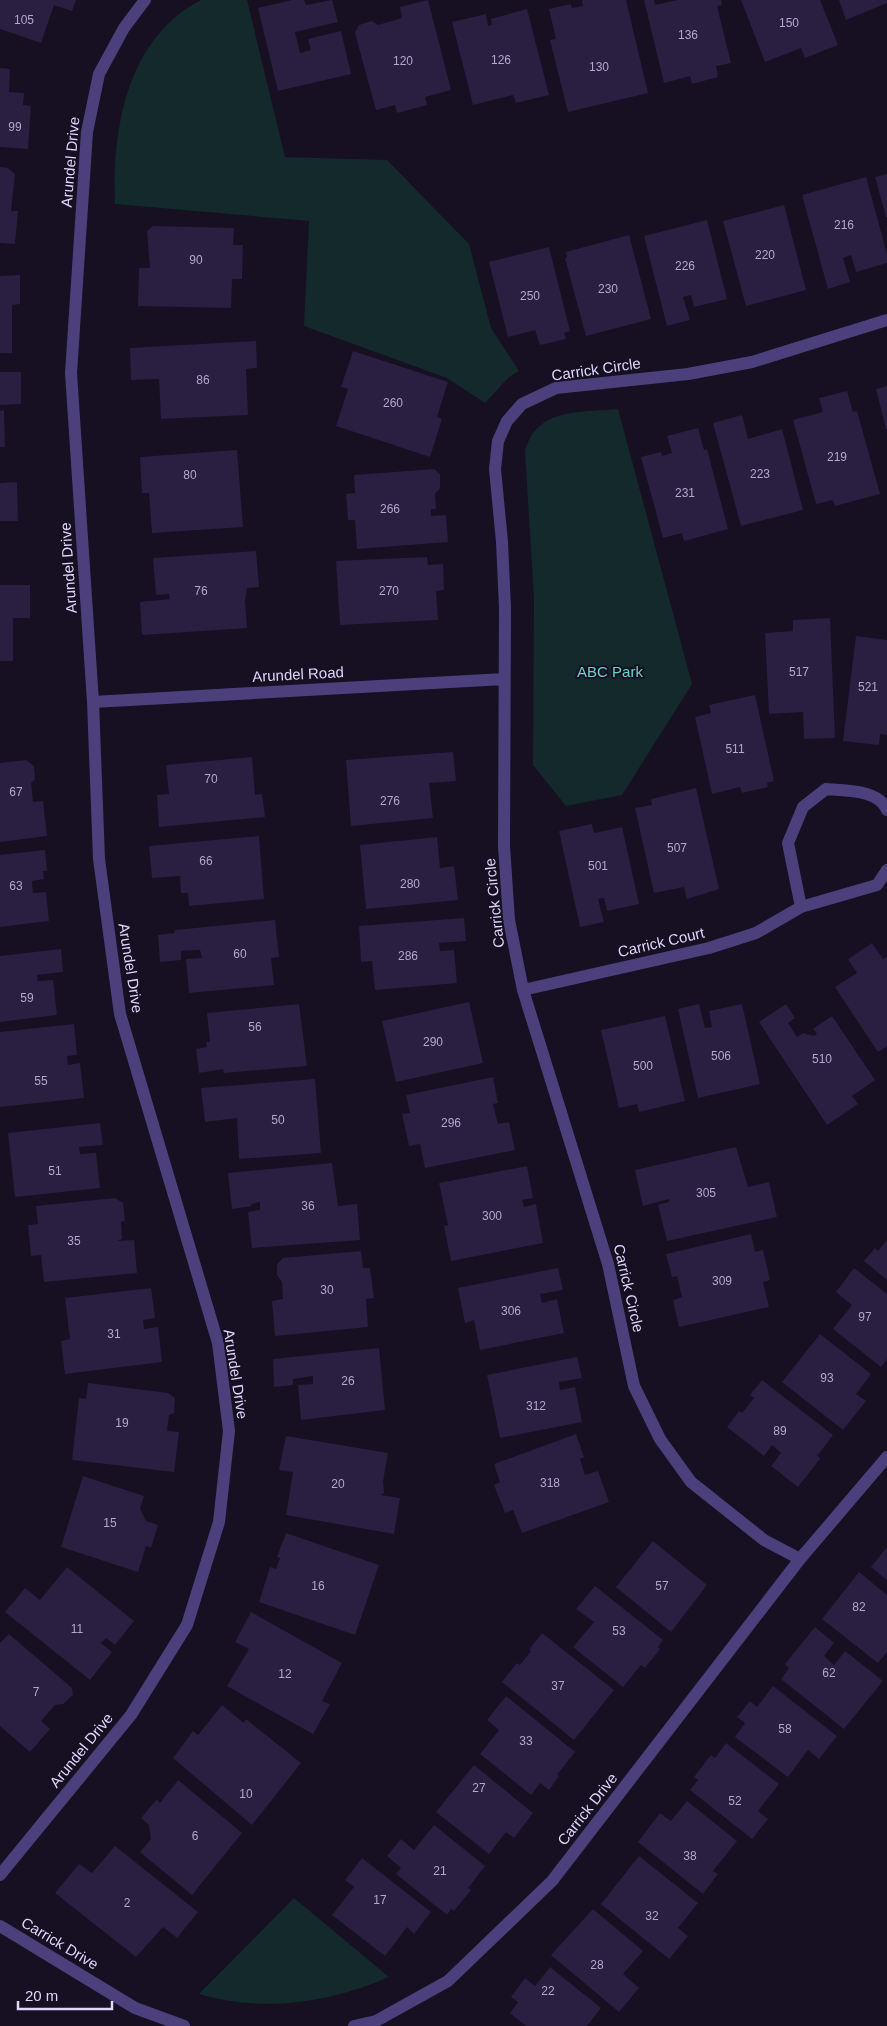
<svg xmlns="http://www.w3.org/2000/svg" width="887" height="2026" viewBox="0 0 887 2026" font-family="Helvetica,sans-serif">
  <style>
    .green { fill: #14292b }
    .building { fill: #2a1e41 }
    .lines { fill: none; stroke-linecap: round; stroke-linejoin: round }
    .minor { stroke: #4b407c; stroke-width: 12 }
    .labels { text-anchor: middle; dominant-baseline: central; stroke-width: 4; stroke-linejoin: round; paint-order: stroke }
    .number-label { font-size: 12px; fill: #b2a8cc }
    .street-label { font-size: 15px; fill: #dfd6fb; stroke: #161022 }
    .park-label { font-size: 15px; fill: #69d3c8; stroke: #161022 }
  </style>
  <rect width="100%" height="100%" fill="#161022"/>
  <path class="green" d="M201 0H247L285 157 387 160 469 244 491 328 519 371 509 377 485 403 447 378 304 326 309 221 115 204C112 129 127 38 201 0Z
    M618 409 692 684 622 795 566 806 533 765 534 599 525 451C537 407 580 413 618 409Z
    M294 1898 389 1977C330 2003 262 2013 199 1994Z"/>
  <path class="building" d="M0 0H76L72 11 54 5 41 43 0 29Z
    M292 0H304L306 5 332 0 338 22 295 32 300 53 311 50 308 39 341 31 351 74 278 91 258 8Z
    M428 0 451 90 425 97 427 105 397 113 395 105 376 110 355 33 359 25 372 21 378 25 402 18 400 7Z
    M582 0H626L648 93 568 112 550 40 556 39 549 9 571 4 572 8 583 6Z
    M644 0H654L655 5 677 0H721L722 5 717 6 731 63 716 66 718 77 692 84 690 76 664 83Z
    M741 0H820L838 45 805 58 801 48 765 62Z
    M839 0H887V3L846 20Z
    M527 9 549 95 516 103 513 95 473 105 452 22 486 14 488 26 492 25 491 19Z
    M0 68 10 69 9 92 24 93 23 105 31 106 28 149 0 147Z
    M0 167 8 168 15 174 11 211H18L15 244 0 243Z
    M887 174V217H886L875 177Z
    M866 177 887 254V263L856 272 851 255 843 258 850 282 828 289 802 195Z
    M784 205 806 290 746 306 723 221Z
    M707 220 727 299 694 307 691 295 683 297 690 320 667 326 644 236Z
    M153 226 234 228 233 245H243L242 279H232L231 308 138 306 139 268H150L147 231Z
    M629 235 651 319 586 336 565 258H567L566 252Z
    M549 247 570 331 564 333 566 339 540 345 535 330 508 337 489 262Z
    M20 275V304L12 305V353H0V276Z
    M256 341 257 368 246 369 248 415 161 419 159 379 131 380 130 348Z
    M353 351 448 382 437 417 442 419 430 457 336 426 348 389 341 387Z
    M0 372H21V404L0 405Z
    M887 386V429H886L876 389Z
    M847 391 853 412 857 411 880 494 835 506 833 500 816 504 793 420 823 412 819 398Z
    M4 410 5 447H0V411Z
    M742 415 748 439 782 429 803 510 741 526 713 423Z
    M698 428 704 450 707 449 728 529 684 541 682 533 663 538 641 457 661 452 662 456 672 453 667 436Z
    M237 450 243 527 152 533 149 493H142L140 457Z
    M434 469 440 474V488L435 494 436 509H431V516L446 515 448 542 357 549 355 520H348L346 494 355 493 354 475Z
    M17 482 18 521H0V483Z
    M256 551 259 587 247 588 245 601 247 628 142 635 140 602 170 599 169 594 156 595 153 558Z
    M427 557 428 565 443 564 444 590 436 591 438 620 340 625 336 561Z
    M0 585H30V618H13V661H0Z
    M830 618 835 738 804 739 803 712 769 714 765 633 793 631V620Z
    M856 636 887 640V735L880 734 879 745 843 741Z
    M755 695 774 781 767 783 768 787 742 793 740 787 712 794 695 717 711 713 709 705Z
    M453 752 456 781 429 783 433 818 351 826 346 760Z
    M252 757 255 795 262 794 265 817 159 827 157 795 169 794 166 765Z
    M26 760 34 766 35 779 31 783 33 802 43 801 47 836 0 842V763Z
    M696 788 719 889 687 899 684 887 654 893 635 808 652 805 651 799Z
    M592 824 594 833 622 827 639 904 607 911 604 898 598 899 604 922 580 927 559 831Z
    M259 836 264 899 189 906 188 893H181L180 876 152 878 149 846Z
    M437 837 440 868 454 866 458 900 366 909 360 845Z
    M45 850 47 871H43L44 879 32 881 33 893 46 892 49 921 0 927V855Z
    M464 918 466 941 439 943 440 951 454 950 457 983 375 990 372 961 361 962 359 926Z
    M275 920 279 957 271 958 274 985 189 993 186 959 202 958 200 950 181 951V960L160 962 158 935 174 933 175 930Z
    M872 943 883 959 887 957V1046L878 1052 835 987 857 973 848 959Z
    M61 949 63 972 37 975 38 981 53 980 57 1015 0 1022V956Z
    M469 1002 483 1063 396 1082 382 1021Z
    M299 1004 307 1066 224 1073 223 1069 199 1073 196 1049 207 1047 206 1042H210L207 1013Z
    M699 1004 705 1028 712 1027 709 1011 742 1004 760 1084 698 1098 678 1009Z
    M786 1004 795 1018 788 1023 797 1037 803 1033 814 1036 817 1034 813 1029 832 1016 875 1080 852 1096 858 1104 827 1125 759 1022Z
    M665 1016 685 1101 639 1112 637 1104 619 1108 601 1030Z
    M74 1024 77 1055 67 1056 68 1065 80 1063 84 1098 0 1107V1032Z
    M493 1077 498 1103 493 1104 498 1124 509 1122 515 1150 425 1168 420 1144 409 1146 402 1114 410 1113 406 1095Z
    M315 1079 321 1153 239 1159 237 1118 205 1122 201 1088Z
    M100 1123 103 1145 79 1147 80 1154 96 1153 100 1188 15 1197 8 1133Z
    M736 1147 748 1187 769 1182 777 1217 667 1241 658 1205 669 1202V1199L643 1206 635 1170Z
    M332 1163 338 1206 357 1204 360 1240 252 1248 248 1212 260 1210V1202L251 1204 252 1206 232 1209 228 1173Z
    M527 1166 533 1198 522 1200 524 1207 536 1204 543 1243 451 1261 444 1226 448 1225 439 1183Z
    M115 1198 123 1203 125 1221 121 1222 122 1239 117 1241 134 1240 137 1273 44 1282 41 1255 31 1256 28 1225 38 1224 36 1206Z
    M751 1234 755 1252 763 1250 770 1280 763 1282 769 1307 679 1327 673 1300 682 1297 677 1276 672 1277 666 1254Z
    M887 1240V1280L864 1261 875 1248 878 1251Z
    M361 1251 363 1268H370L374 1298 366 1299 368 1327 275 1336 272 1301 283 1299 282 1282 277 1275V1264L283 1258Z
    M558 1268 563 1290 540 1294 542 1303 557 1299 564 1333 480 1350 474 1320 465 1323 458 1288Z
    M854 1268 887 1294V1359L881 1367 833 1329 852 1305 836 1292Z
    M151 1288 155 1318 143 1320 144 1329 158 1327 162 1362 65 1374 61 1341 70 1339 65 1298Z
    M820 1334 871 1374 856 1394 866 1401 843 1430 782 1382Z
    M379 1348 385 1410 301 1420 298 1385 313 1384V1376L293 1379V1385L274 1387 273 1359Z
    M577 1357 582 1378 559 1382 560 1390 575 1387 582 1422 500 1438 487 1375Z
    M762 1380 833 1435 818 1455 816 1453 820 1459 798 1487 771 1466 781 1453 772 1445 764 1456 727 1427 739 1411 742 1413 754 1398 750 1395Z
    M88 1383 168 1393 175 1398 174 1413 169 1415 167 1431 179 1432 174 1472 72 1460 79 1398 86 1399Z
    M576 1434 584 1457 580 1459 585 1475 598 1471 609 1502 522 1533 513 1510 505 1513 494 1485 500 1482 494 1464Z
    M286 1436 388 1453 383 1482 384 1493 381 1495 400 1498 394 1534 286 1515 293 1472 279 1470Z
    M83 1476 144 1496 140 1509 146 1521 158 1525 151 1548 146 1546 138 1572 61 1547Z
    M286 1533 379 1565 355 1635 259 1602 270 1567 276 1569 280 1558 277 1557Z
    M653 1541 707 1585 671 1632 616 1587Z
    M887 1547V1580L871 1567Z
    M67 1567 134 1621 115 1645 106 1638 101 1643 112 1652 90 1680 5 1612 25 1588 40 1600Z
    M859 1572 887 1595V1652L878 1663 822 1619Z
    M595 1586 663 1640 658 1647 660 1649 645 1668 641 1665 623 1687 573 1647 594 1622 576 1609Z
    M251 1612 342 1663 322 1701 330 1704 313 1734 227 1686 249 1649 235 1642Z
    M815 1627 834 1643 824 1656 834 1665 845 1651 883 1681 844 1729 781 1679 789 1668 785 1664Z
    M542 1633 614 1690 574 1740 502 1682 517 1663 520 1665 531 1651 529 1650Z
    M9 1634 72 1688 73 1695 63 1704 55 1705 41 1721 50 1729 30 1752 0 1726V1643Z
    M773 1686 837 1736 819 1759 808 1750 788 1777 735 1737 745 1723 737 1717 750 1701 757 1707Z
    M506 1696 575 1752 557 1775 559 1776 549 1790 540 1783 531 1795 480 1754 499 1730 487 1720Z
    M222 1705 244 1723 246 1719 301 1763 252 1825 173 1758 193 1731 198 1735Z
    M726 1743 779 1784 758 1811 768 1819 752 1839 690 1790 698 1780 694 1777 711 1755 715 1758Z
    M474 1765 533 1813 514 1838 506 1832 489 1854 436 1812Z
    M178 1780 242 1833 192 1895 140 1852 151 1839 149 1825 141 1818 157 1799 160 1803Z
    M687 1801 737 1841 713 1871 718 1874 703 1894 638 1842 660 1813 671 1821Z
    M434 1825 485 1866 468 1888 471 1890 454 1911 451 1909 447 1915 396 1874 401 1868 387 1856 401 1839 414 1850Z
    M115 1846 198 1912 177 1938 163 1927 136 1957 55 1893 79 1864 92 1873Z
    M639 1856 698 1903 678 1928 688 1936 669 1959 601 1904Z
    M362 1858 431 1912 414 1934 407 1927 385 1956 332 1915 354 1887 345 1880Z
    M593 1909 643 1951 623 1974 639 1988 619 2012 551 1955Z
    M550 1967 601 2008 587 2026H526L510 2013 518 2002 511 1997 525 1978 535 1986Z"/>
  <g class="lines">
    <path class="minor" d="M93 702 504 679
      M801 907 788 843 803 807 826 789C845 791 878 789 887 810
      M523 990 709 948 756 933 801 907 877 885 887 870
      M800 1559 764 1540 691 1482 660 1439 634 1386 608 1264 523 990 509 920 504 846 505 608 502 542 495 469 498 441 507 421 522 404 556 388 688 374 752 362 887 320
      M0 1875 131 1715 187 1625 219 1522 229 1431 218 1343 120 1014 99 859 93 702 71 373 87 132 99 74 124 28 145 0
      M0 1926 135 2008 184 2026
      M354 2026 376 2021 448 1981 552 1881 800 1559 887 1457"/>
  </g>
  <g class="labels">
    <g class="number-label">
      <text x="24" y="20">105</text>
      <text x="789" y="23">150</text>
      <text x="688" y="35">136</text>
      <text x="501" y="60">126</text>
      <text x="403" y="61">120</text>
      <text x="599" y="67">130</text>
      <text x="15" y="127">99</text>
      <text x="844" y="225">216</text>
      <text x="765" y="255">220</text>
      <text x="196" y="260">90</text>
      <text x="685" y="266">226</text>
      <text x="608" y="289">230</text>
      <text x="530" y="296">250</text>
      <text x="203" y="380">86</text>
      <text x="393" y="403">260</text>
      <text x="837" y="457">219</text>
      <text x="760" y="474">223</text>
      <text x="190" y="475">80</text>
      <text x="685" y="493">231</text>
      <text x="390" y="509">266</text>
      <text x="201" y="591">76</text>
      <text x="389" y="591">270</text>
      <text x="799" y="672">517</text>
      <text x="868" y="687">521</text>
      <text x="735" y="749">511</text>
      <text x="211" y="779">70</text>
      <text x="16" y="792">67</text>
      <text x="390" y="801">276</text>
      <text x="677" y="848">507</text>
      <text x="206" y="861">66</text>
      <text x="598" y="866">501</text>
      <text x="410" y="884">280</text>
      <text x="16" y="886">63</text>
      <text x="240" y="954">60</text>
      <text x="408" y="956">286</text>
      <text x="27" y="998">59</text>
      <text x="255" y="1027">56</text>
      <text x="433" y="1042">290</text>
      <text x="721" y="1056">506</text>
      <text x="822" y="1059">510</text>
      <text x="643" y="1066">500</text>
      <text x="41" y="1081">55</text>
      <text x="278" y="1120">50</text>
      <text x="451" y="1123">296</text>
      <text x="55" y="1171">51</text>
      <text x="706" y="1193">305</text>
      <text x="308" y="1206">36</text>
      <text x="492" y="1216">300</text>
      <text x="74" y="1241">35</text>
      <text x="722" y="1281">309</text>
      <text x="327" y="1290">30</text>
      <text x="511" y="1311">306</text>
      <text x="865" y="1317">97</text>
      <text x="114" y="1334">31</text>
      <text x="827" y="1378">93</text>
      <text x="348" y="1381">26</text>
      <text x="536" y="1406">312</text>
      <text x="122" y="1423">19</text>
      <text x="780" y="1431">89</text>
      <text x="550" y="1483">318</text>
      <text x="338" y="1484">20</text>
      <text x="110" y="1523">15</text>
      <text x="318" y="1586">16</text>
      <text x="662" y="1586">57</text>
      <text x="859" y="1607">82</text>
      <text x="77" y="1629">11</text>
      <text x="619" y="1631">53</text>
      <text x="829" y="1673">62</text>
      <text x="285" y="1674">12</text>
      <text x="558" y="1686">37</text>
      <text x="36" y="1692">7</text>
      <text x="785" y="1729">58</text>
      <text x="526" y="1741">33</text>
      <text x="479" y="1788">27</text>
      <text x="246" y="1794">10</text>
      <text x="735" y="1801">52</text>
      <text x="195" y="1836">6</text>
      <text x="690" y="1856">38</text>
      <text x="440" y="1871">21</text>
      <text x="380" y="1900">17</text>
      <text x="127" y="1903">2</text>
      <text x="652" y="1916">32</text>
      <text x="597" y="1965">28</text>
      <text x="548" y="1991">22</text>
    </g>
    <g class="street-label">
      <text transform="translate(70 162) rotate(-85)">Arundel Drive</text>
      <text transform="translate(596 369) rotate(-8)">Carrick Circle</text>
      <text transform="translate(68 568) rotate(-94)">Arundel Drive</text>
      <text transform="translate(298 674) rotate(-3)">Arundel Road</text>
      <text transform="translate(494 903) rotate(-96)">Carrick Circle</text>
      <text transform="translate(661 942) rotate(-13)">Carrick Court</text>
      <text transform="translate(131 968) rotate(81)">Arundel Drive</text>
      <text transform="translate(629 1288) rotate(77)">Carrick Circle</text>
      <text transform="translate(236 1374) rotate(81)">Arundel Drive</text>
      <text transform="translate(81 1750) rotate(-51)">Arundel Drive</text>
      <text transform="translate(587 1809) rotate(-52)">Carrick Drive</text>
      <text transform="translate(60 1943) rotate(31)">Carrick Drive</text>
    </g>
    <g class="park-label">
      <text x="610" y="671">ABC Park</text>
    </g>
  </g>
  <path d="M18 2001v8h94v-8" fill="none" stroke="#dfd6fb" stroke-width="2.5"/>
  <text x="25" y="2001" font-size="15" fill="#dfd6fb" stroke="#161022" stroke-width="4" paint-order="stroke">20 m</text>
</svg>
